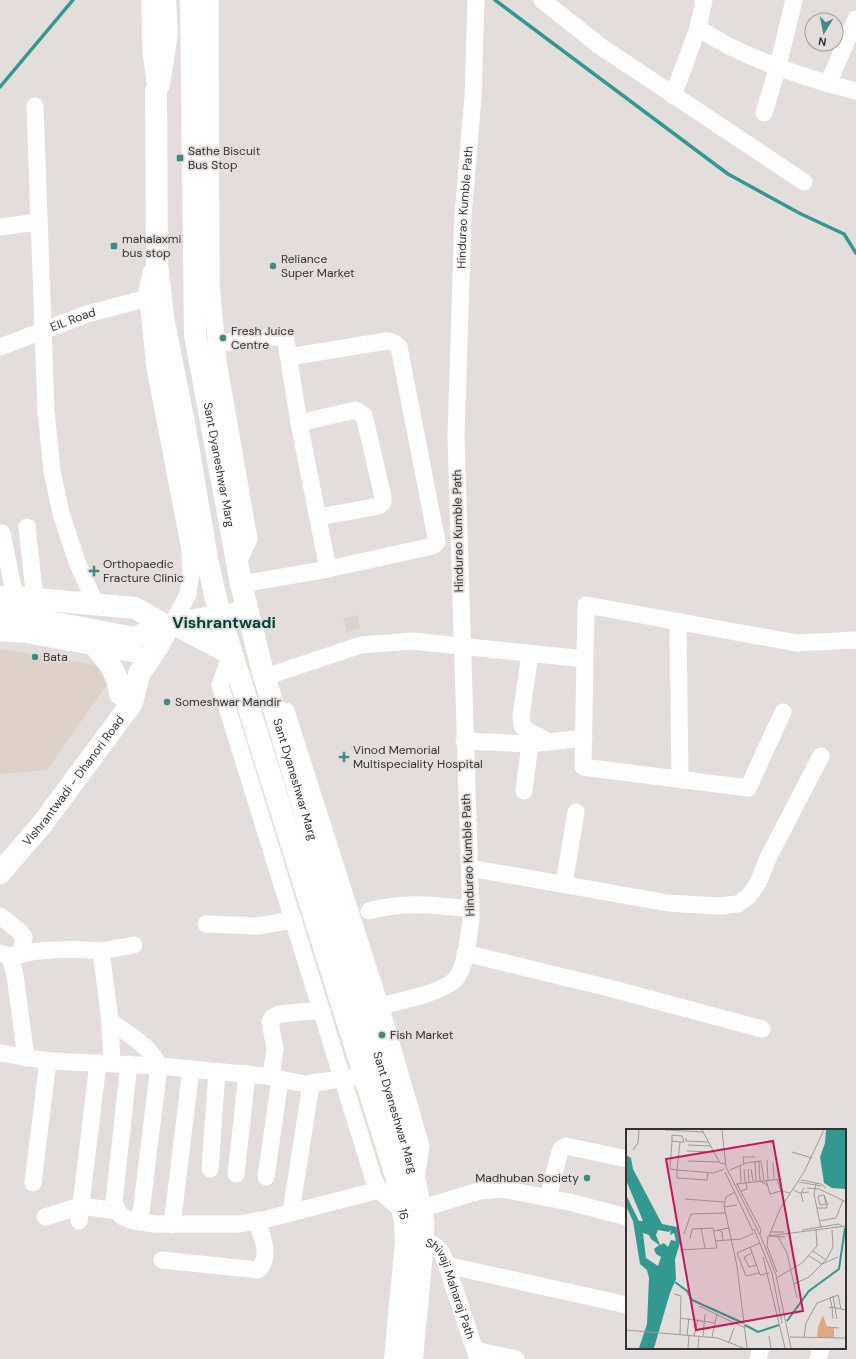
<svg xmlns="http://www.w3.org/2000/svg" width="856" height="1359" viewBox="0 0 856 1359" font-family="'DM Sans',sans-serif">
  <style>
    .built { fill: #ddd1c9 }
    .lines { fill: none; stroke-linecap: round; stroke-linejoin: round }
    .stream { stroke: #339890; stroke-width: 3.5 }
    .minor { stroke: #fff; stroke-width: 17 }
    .major { stroke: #fff; stroke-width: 22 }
    .poi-dot { fill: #448a84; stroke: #e3dedb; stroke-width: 1.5 }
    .labels { text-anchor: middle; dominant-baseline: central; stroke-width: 3.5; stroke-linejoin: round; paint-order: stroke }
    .poi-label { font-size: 12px; fill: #353332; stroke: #e3dedb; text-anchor: start }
    .street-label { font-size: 12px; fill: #353332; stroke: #e3dedb }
    .district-label { font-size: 16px; font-weight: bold; fill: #00423e; stroke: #e3dedb }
    .inset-river { fill: none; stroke: #339890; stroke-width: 2 }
    .inset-road { fill: none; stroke: #9d9a97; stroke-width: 1 }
    .view { fill: #c2185b; fill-opacity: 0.15; stroke: #c2185b; stroke-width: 2 }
    .inset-edge { fill: none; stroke: #353332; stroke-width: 2 }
  </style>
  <rect width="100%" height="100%" fill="#e3dedb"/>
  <path class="built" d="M357 615 360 628 347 632 343 618Z
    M0 649 53 657 117 670 47 770 0 774Z"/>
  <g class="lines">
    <path class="stream" d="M495 0 728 174 801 214 844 234 856 253
      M0 87 73 0"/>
    <g class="minor">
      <path d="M150 0 151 52 155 82"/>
      <path d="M210 0 211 283 218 361 249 539 238 562"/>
      <path d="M542 0 600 46 804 182"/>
      <path d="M698 28C741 57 805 78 856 91"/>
      <path d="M828 84 856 19"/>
      <path d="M673 96 698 28 704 0"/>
      <path d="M35 106 46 411 52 471 61 513 77 562 96 605"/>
      <path d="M764 113 778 66 794 0"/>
      <path d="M0 227 38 222"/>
      <path d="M157 264 151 273 147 290 155 368 190 550 191 570 188 594 171 626"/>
      <path d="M216 343 285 336 299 423 328 569"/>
      <path id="s1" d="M0 347 87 314 148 298"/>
      <path d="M299 423 355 410 364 415 383 497V502L379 506 319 517"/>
      <path d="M27 527 35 599"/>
      <path d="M2 533 15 597"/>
      <path d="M241 584 328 569 433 546 437 542 399 347 393 342 386 341 289 357"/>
      <path d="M678 621 680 779"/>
      <path d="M0 633 23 634 151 657"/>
      <path d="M231 654 220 685 374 1180 379 1190 403 1211"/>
      <path d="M530 654 521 716 522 726 530 732 549 742"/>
      <path d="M274 674 361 645 412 641 585 659"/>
      <path d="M286 711 380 1005 421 1146 416 1179"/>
      <path d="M783 712 748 788 583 767 586 605 797 643 856 640"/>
      <path d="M464 741 530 744 584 738"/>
      <path d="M524 791 530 744"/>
      <path d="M470 868 668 903 718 906 738 904 749 896 758 883 768 858 821 756"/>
      <path d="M564 884 576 812"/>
      <path d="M369 911C403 901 436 905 471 909"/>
      <path d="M0 916 19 931 24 937 20 955"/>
      <path d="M206 924 257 926 294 920"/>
      <path d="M101 951 134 945"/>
      <path d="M0 953C16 959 23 952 39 951 60 949 80 949 101 951L110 1021 112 1063"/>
      <path d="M465 953 609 988 762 1029"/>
      <path d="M10 957 15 975 26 1058"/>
      <path id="s2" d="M364 1010C385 1004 446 994 457 977 467 961 468 939 471 920L456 437 463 215 473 97 476 0"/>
      <path d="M110 1021C126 1033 151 1046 159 1066L140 1221"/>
      <path d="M0 1053 48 1061 159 1066 265 1076 305 1084 354 1077"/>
      <path d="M129 1064 114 1201 117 1211 123 1217 134 1221 155 1224H239L267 1219 379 1190"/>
      <path d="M271 1077 275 1048 270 1022 272 1018 279 1014 322 1010"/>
      <path d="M210 1169 217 1072"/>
      <path d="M236 1174 247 1074"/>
      <path d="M266 1177 280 1079"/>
      <path d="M33 1183 48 1061"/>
      <path d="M548 1198 559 1155 561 1149 566 1146 627 1159"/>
      <path d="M420 1209 479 1191 502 1189 569 1202 627 1217"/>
      <path d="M291 1212 311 1084"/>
      <path d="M45 1217 81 1206 117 1211"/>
      <path d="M79 1221 98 1063"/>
      <path d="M172 1225 191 1069"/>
      <path id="s3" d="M411 1241C425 1242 435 1241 443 1255L478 1359"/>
      <path d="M162 1260 258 1270C272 1256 262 1237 257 1221"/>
      <path d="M446 1265 627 1305"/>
      <path d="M475 1350 516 1359"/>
      <path d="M758 1359 761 1348"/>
      <path d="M818 1359 821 1348"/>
    </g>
    <g class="major">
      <path id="s4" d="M165 0 167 34 159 84 156 91 157 264 163 317 185 428 208 564 220 616 396 1176 405 1223 406 1241 395 1359"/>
      <path id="s5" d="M191 0 195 335 241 584 262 669 413 1172 423 1221V1242L412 1359"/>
      <path d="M0 597H15L135 608 168 627"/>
      <path d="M0 618 23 617 135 638C164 623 201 619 233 614"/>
      <path d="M176 625 231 654"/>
      <path d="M96 647C109 662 118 674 120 694"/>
      <path id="s6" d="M0 873 43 823 132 703 139 674 158 646 168 627"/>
    </g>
  </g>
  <g class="poi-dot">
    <rect x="176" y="154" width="8" height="8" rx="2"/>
    <rect x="110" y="242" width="8" height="8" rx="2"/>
    <circle cx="273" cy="266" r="4"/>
    <circle cx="223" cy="338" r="4"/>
    <path d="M92 565h4v4h4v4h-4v4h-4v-4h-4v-4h4z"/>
    <circle cx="35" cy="657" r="4"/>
    <circle cx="167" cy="702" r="4"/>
    <path d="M342 751h4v4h4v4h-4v4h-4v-4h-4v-4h4z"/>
    <circle cx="382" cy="1035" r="4"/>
    <circle cx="587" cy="1178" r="4"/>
  </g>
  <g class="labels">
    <g class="poi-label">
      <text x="188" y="151">Sathe Biscuit<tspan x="188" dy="14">Bus Stop</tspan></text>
      <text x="122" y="239">mahalaxmi<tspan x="122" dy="14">bus stop</tspan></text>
      <text x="281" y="259">Reliance<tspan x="281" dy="14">Super Market</tspan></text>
      <text x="231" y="331">Fresh Juice<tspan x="231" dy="14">Centre</tspan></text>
      <text x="103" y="564">Orthopaedic<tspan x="103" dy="14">Fracture Clinic</tspan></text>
      <text x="43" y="657">Bata</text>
      <text x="175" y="702">Someshwar Mandir</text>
      <text x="353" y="750">Vinod Memorial<tspan x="353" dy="14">Multispeciality Hospital</tspan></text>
      <text x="390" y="1035">Fish Market</text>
      <text x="579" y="1178" text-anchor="end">Madhuban Society</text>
    </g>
    <g class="street-label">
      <text stroke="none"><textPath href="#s2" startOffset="872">Hindurao Kumble Path</textPath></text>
      <text stroke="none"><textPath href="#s1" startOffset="78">EIL Road</textPath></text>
      <text stroke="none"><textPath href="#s5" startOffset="467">Sant Dyaneshwar Marg</textPath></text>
      <text transform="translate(458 531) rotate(-91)">Hindurao Kumble Path</text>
      <text stroke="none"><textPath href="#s5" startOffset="791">Sant Dyaneshwar Marg</textPath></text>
      <text stroke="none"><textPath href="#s6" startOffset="118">Vishrantwadi - Dhanori Road</textPath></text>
      <text transform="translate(468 855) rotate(-92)">Hindurao Kumble Path</text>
      <text stroke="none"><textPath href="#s5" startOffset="1139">Sant Dyaneshwar Marg</textPath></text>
      <text stroke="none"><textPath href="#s4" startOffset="1249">16</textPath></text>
      <text stroke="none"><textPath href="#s3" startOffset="70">Shivaji Maharaj Path</textPath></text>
    </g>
    <g class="district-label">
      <text x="224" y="622">Vishrantwadi</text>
    </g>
  </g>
  <g transform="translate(626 1129)">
    <rect width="220" height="220" fill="#e3dedb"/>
    <path d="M197 186 201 198 208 199V209L191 208 192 198Z" fill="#dea885"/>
    <path d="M200 1H220V60L206 59 198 54 194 28 199 14ZM0 26 5 29 7 40 36 95 51 98 53 103 54 114 49 130 50 150 44 164 28 219H13L21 195 23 149 21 141 14 135 7 92 0 77V66L13 92H17L0 51ZM32 101 43 103 45 101 44 106 48 104 50 112 45 111 42 118 38 114 34 116 30 106ZM17 104 23 106 25 110 33 116 28 120 30 125 35 128 32 137 20 129Z" fill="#339890" fill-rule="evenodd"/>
    <path class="inset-river" d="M49 153 61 162 66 171 117 194M161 192 183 162 213 140 219 99M119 196 132 203 153 196M20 219 27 203"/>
    <path class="inset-road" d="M39 1 77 3M76 1 94 34 99 35M96 1 100 38 136 110 150 146 165 219M60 9V12L82 13M46 12V6L56 7 58 13H54M62 16 85 17M7 21 12 14 13 1M61 22 88 23M166 23 186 29M141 31 142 51M62 32 93 33M129 32 130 52M133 32 134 52 141 56M147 34 148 50M118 35 117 28H129M114 36 115 53M118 40 119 53M122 40 123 53M125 40 127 52M104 41 120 34 135 32 138 51M99 43 127 102M82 44 81 51 51 49V41L44 40 46 12 54 13 51 41 88 44 98 40M151 50 155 62M140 51 144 65 155 62 164 64M175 51 195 55 200 59M173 53 195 57M190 54 188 65 195 99M110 55 156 50M111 55 135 101 134 105M181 59 193 60 220 73M168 61 173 64 183 63M115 62 121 60 120 53M109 63 100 68 98 77 111 137 121 219M198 66 192 67 194 76 200 75M59 70 98 73M177 73 175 64 178 59M98 78 111 76M191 79H201L198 66 202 76M193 92 210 89 217 71M75 99 79 119M128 100 146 144 156 194M92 101 96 103 97 112M176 101 213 95 216 97M88 102 103 99M144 103H158M58 105 65 85 99 84M142 107 141 117 151 143M142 107 220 97M143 107 154 80 178 43 198 1M143 107 159 108M152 108 161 124 171 169M89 112 115 110 128 104M124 118 134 146 143 144M54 121 91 119 87 99 66 100 64 110M187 122 200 131M126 124 118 128 123 138 131 136M183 127 196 135 212 128M137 128 159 219M133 144 120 147 111 124 134 114M152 148 176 134 191 117 190 100M168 155 183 148 200 131 207 118 206 101M48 165 55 167 54 205M207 167 211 190M204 168 206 178 220 181M73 177 119 199M203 179 206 178 207 190M54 189 89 194M201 198 213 199M0 201 92 209 117 219M61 206 63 189M68 207 72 190M77 207 79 185M143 207 145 219M86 208 91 185M164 208 220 209M178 208 180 194 191 174 212 166 215 180M103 213 108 199M62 219 63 206M72 219 73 207"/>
    <path class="view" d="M147 12 177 182 70 201 40 30Z"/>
    <rect width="220" height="220" class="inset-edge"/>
  </g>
  <g transform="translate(824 32) rotate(190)"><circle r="19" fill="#e3dedb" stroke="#9d9a97"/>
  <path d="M0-3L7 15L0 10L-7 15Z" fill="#448a84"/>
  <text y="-6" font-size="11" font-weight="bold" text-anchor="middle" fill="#353332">N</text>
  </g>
</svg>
